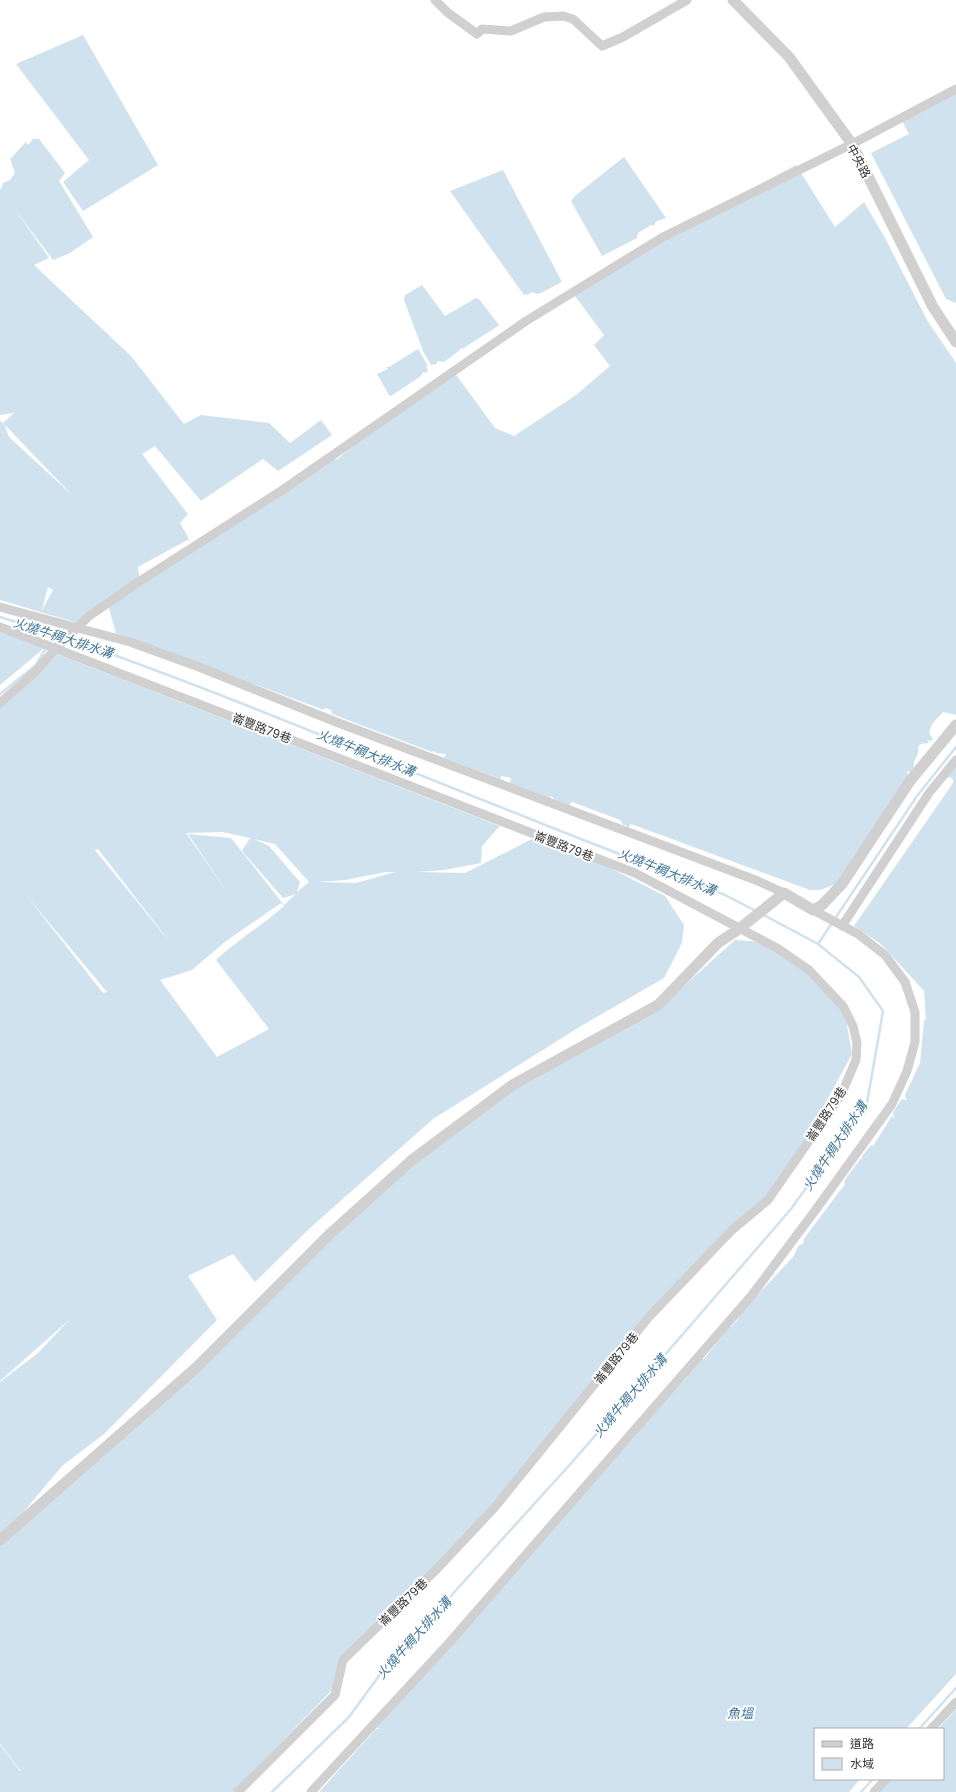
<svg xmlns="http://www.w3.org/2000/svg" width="956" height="1792" viewBox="0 0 956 1792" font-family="Poppins,'Noto Sans TC',sans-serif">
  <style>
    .water { fill: #cfe2ee; fill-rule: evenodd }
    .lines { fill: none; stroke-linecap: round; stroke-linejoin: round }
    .stream { stroke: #cfe2ee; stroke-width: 2.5 }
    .minor { stroke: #d0d0d0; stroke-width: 9 }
    .tertiary { stroke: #d0d0d0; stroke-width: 11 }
    .labels { text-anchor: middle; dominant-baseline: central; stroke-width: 4; stroke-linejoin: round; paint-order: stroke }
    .street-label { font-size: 12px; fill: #333; stroke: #fff }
    .water-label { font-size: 13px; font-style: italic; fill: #3f7597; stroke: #fff }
  </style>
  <rect width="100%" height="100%" fill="#fff"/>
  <path class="water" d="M83 35 158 165 83 211 63 182 89 160 16 64Z
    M956 89V303L946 299 871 153 909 134 901 119Z
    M33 139H39L65 173 59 181 93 237 70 253 53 260 15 209 49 258 34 265 131 356 184 424 201 415 269 423 290 443 321 420 332 435 278 471 263 459 201 501 155 446 142 454 188 514 180 523 189 539 138 567 140 581 81 624 0 600V421L3 423 14 413 0 415V188L1 189 3 183 10 180 15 173 10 159 26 142 28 145ZM4 424 73 496 9 437ZM48 587 53 590 42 610V609Z
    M624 157 666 218 657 221 653 226 651 225 638 233 637 238 602 256 571 201 576 195Z
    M796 165 835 227 864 202 885 238 927 320 956 363V715L943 712 932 724 929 733 933 739 931 741 927 740 929 743 920 744 918 748C920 756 912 759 914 769L911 773 907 771 908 776 836 884 820 890H810L631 824 628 828 626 825H623L620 820 575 803 571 802 569 806 553 800 554 798 551 796 550 798 510 783 511 778 501 776V779L444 758 446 754 436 753 433 751 432 752 332 714 331 710 325 708 324 710 116 633 108 605 328 453 336 460 451 368 495 428 514 436 576 395 610 366 594 345 604 335 572 292 645 245Z
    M503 170 562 282 541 293 537 294 531 292 530 294 524 295 450 191Z
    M422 285 445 316 476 298 479 299 499 325 498 326 462 349 460 348V350L444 362 438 361 436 364 431 365 423 351 404 300 405 295Z
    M418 349 428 366 426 367 428 370 426 373 423 372 421 376 391 396 389 395 377 374 388 369 386 367H389Z
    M0 631 48 645 0 685Z
    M52 652 500 826 482 846 481 863 444 870 417 872 465 873 532 839 562 850 567 846 665 896 684 925 682 943 664 978 581 1026 433 1119 310 1228 255 1282 233 1254 188 1276 217 1320 104 1434 62 1466 5 1534 182 1380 303 1261 497 1092 677 992 735 940 764 942 819 977 844 1008 852 1054 802 1146 765 1200 727 1229 501 1496 445 1556 342 1657 331 1691 233 1792H0V1745L20 1771 22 1769 20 1770 0 1744V1382L38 1353 70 1319 0 1381V706ZM222 832 250 838 242 851 283 898 296 894 284 905 231 838 188 834 229 895 186 833ZM254 839 275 844 309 882 297 892 300 882 269 846ZM98 849 173 946 95 850ZM386 872H395L356 883 317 882 345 880ZM26 895 107 992 103 993ZM281 903 284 906C262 926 237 940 216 960L269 1029 217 1057 160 980 192 970 226 941Z
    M956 766V1674L906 1729H815V1779H860L849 1792H319L376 1729H379L377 1727 637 1434V1429L647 1423 645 1421 687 1377 686 1375 701 1358 704 1359 729 1327H731L739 1318 738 1316 793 1257 799 1245H801L804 1242 803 1240 845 1184 844 1181 861 1158 862 1160V1156L871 1145 873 1146 892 1116 894 1118 893 1112 902 1099 907 1100 905 1096 906 1093 920 1063 924 1021 926 1019 924 991 881 944 854 926 953 783V780L950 777 947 778Z
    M956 1709V1792H878L890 1779H943V1729H938Z"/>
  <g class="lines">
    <path class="stream" d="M0 617 64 637
      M69 639C221 692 368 755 518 814 587 842 656 868 725 895L756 911
      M49 644 55 634
      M0 694 36 665 46 648
      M818 944 917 796 956 747
      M919 1729 956 1688
      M272 1792 349 1717 381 1673 574 1460 791 1209 867 1103 883 1011 859 977 818 944 762 914
      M861 1792 873 1779"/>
    <path class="minor" d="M435 0 447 12 477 34 482 29 511 31 544 17 563 16 573 19 602 46 623 37 687 0
      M0 607 130 642 199 667 336 722 758 881 784 893
      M0 627 635 873 777 948 809 970 843 1006 853 1026 857 1043 856 1060 841 1095 768 1200 732 1230 649 1317 495 1507 437 1569 343 1660 335 1695 238 1792
      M0 703 35 672 56 648 89 616 140 581 284 489 526 321 663 237 852 144 956 89
      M842 926 929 793 956 760
      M931 1729 956 1702
      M311 1792 448 1644 752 1295 817 1208 892 1104 907 1071 915 1042V1012L905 982 885 955 858 934 813 910
      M874 1792 886 1779"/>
    <path class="tertiary" d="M733 0 789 57 852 144 933 307 956 342
      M0 1540 197 1367 331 1233 412 1160 514 1084 658 1005 718 943 739 929 784 893 813 910 822 905 842 884 910 781 956 725"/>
  </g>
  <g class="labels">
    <g class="street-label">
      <text transform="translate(859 161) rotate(62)">中央路</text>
      <text transform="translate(262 728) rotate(21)">崙豐路79巷</text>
      <text transform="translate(564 846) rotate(21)">崙豐路79巷</text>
      <text transform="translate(826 1114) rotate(-57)">崙豐路79巷</text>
      <text transform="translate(616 1358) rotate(-51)">崙豐路79巷</text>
      <text transform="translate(403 1602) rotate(-44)">崙豐路79巷</text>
    </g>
    <g class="water-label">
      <text transform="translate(63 638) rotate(18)">火燒牛稠大排水溝</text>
      <text transform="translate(366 753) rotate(22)">火燒牛稠大排水溝</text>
      <text transform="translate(667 872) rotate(22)">火燒牛稠大排水溝</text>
      <text transform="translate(835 1146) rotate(-56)">火燒牛稠大排水溝</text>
      <text transform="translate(630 1396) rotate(-49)">火燒牛稠大排水溝</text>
      <text transform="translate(414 1638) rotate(-48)">火燒牛稠大排水溝</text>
      <text x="740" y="1713">魚塭</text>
    </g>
  </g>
  <rect x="814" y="1728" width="130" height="52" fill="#ffffff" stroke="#adadad"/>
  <rect x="822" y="1741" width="20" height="6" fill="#d0d0d0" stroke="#adadad"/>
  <text x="850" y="1748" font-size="12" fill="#333333">道路</text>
  <rect x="822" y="1758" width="20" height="12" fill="#cfe2ee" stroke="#adadad"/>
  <text x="850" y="1768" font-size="12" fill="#333333">水域</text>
</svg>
